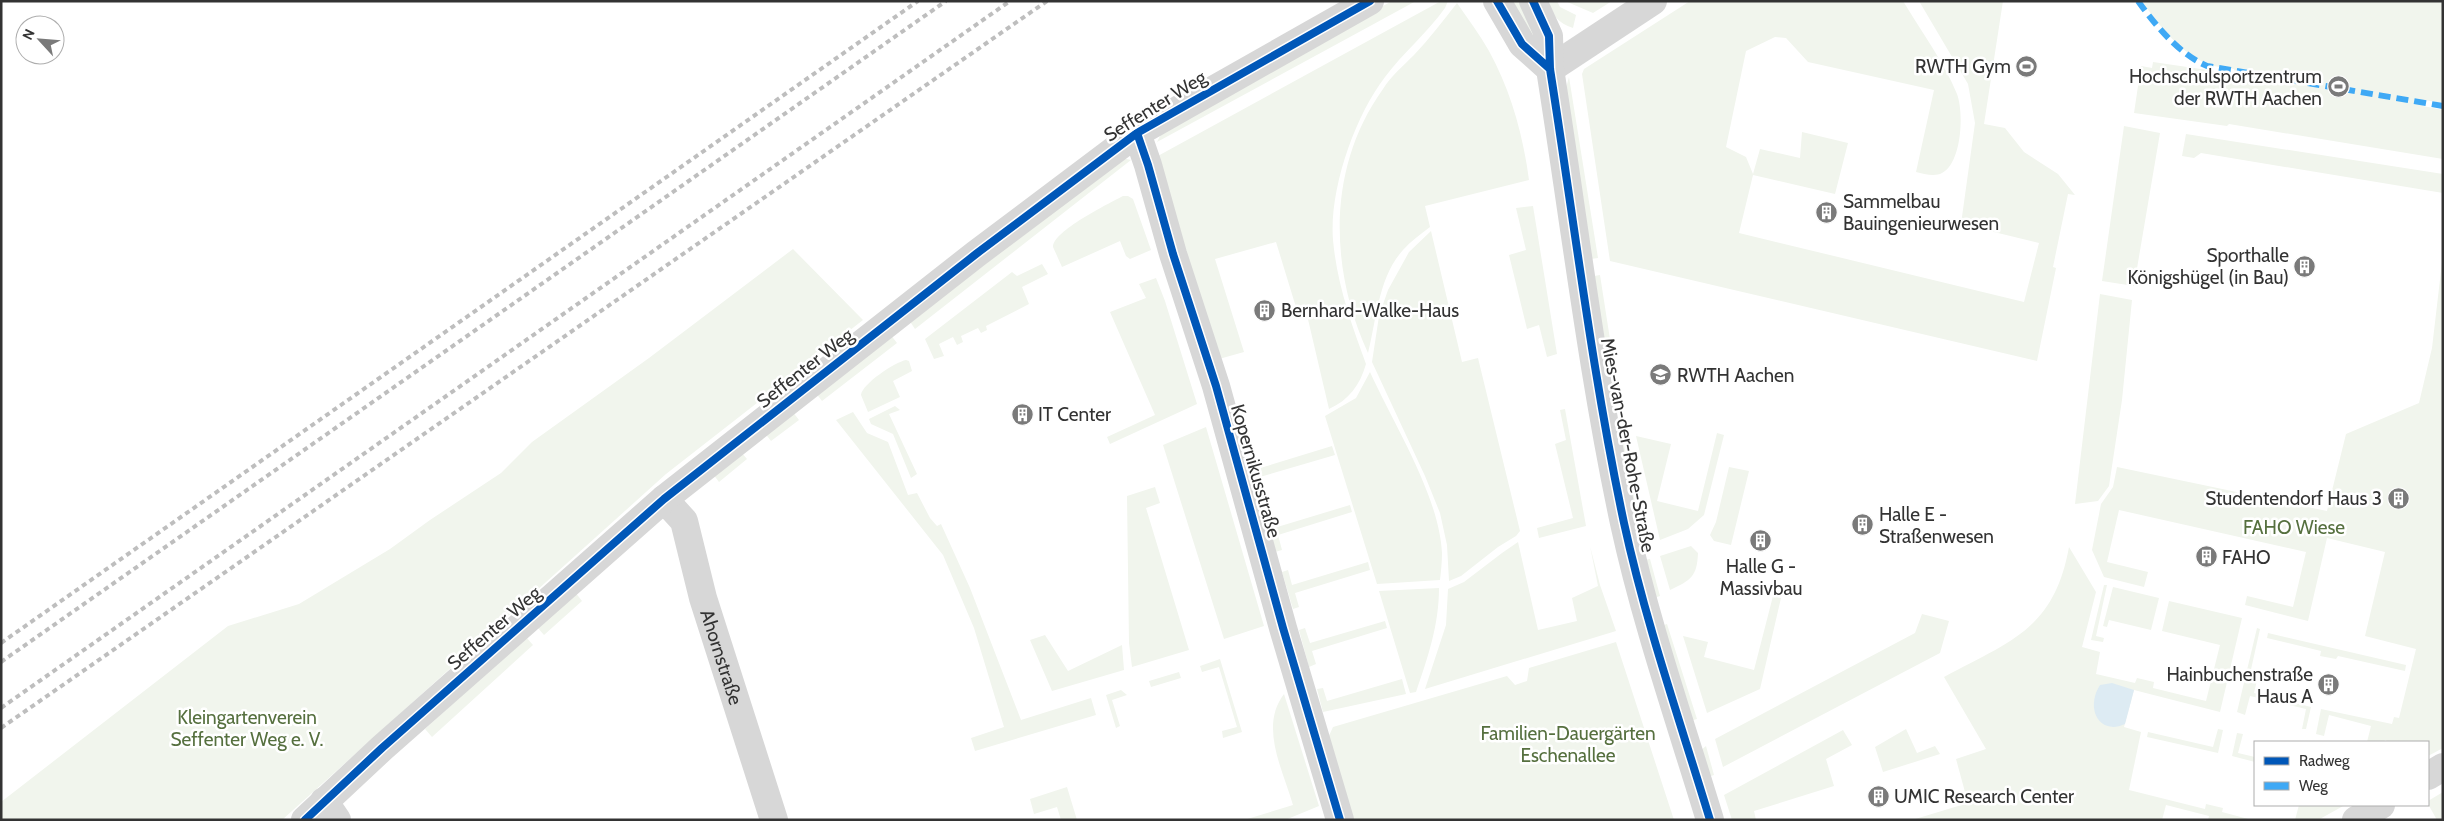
<svg xmlns="http://www.w3.org/2000/svg" width="2444" height="821" viewBox="0 0 2444 821" font-family="Cabin,sans-serif">
  <style>
    .green { fill: #f1f5ed }
    .water { fill: #ddebf3 }
    .lines { fill: none; stroke-linecap: round; stroke-linejoin: round }
    .minor { stroke: #d7d7d7; stroke-width: 28 }
    .tertiary { stroke: #d7d7d7; stroke-width: 28 }
    .rail { stroke: #bebebe; stroke-width: 4; stroke-dasharray: 5 4; stroke-linecap: butt }
    .quiet { stroke: #3fa9f5; stroke-width: 6; stroke-dasharray: 12 6; stroke-linecap: butt }
    .cycleway-casing { stroke: #fff; stroke-width: 11 }
    .cycleway { stroke: #0057b8; stroke-width: 8 }
    .labels { text-anchor: middle; dominant-baseline: central; stroke-width: 5; stroke-linejoin: round; paint-order: stroke }
    .poi-label { font-size: 19px; fill: #333; stroke: #fff; text-anchor: start }
    .street-label { font-size: 19px; fill: #333; stroke: #fff }
    .park-label { font-size: 19px; fill: #56703f; stroke: #fff }
  </style>
  <rect width="100%" height="100%" fill="#fff"/>
  <path class="green" d="M1392 1H1416L1157 142 1165 126Z
    M1441 1H1448L1445 8C1427 33 1403 53 1385 77 1355 116 1329 189 1333 240 1337 284 1351 323 1366 364 1360 385 1349 400 1329 409L1307 315 1299 317 1276 242 1215 259 1244 352 1219 359 1156 157Z
    M1509 1H1520L1540 39 1539 45Z
    M1545 1H1557L1560 7 1576 15 1573 28C1558 23 1553 15 1545 1Z
    M1565 1H1612L1593 13Z
    M1690 1H1903C1921 31 1944 62 1957 94 1964 112 1962 163 1942 173 1935 177 1924 174 1916 172L1934 90 1808 62 1786 38 1775 37 1746 51 1726 147 1746 157 1753 174 1760 149 1800 158 1802 132 1848 143 1835 194 1753 175 1739 233 2024 302 2039 243 1961 224 1975 123 1968 84 1919 1H2003L1984 124 2005 128 2024 152 2058 174 2075 195 2068 194 2053 267 2056 268 2037 361 1610 261 1582 74 1584 69Z
    M2142 1H2443V103L2424 100 2423 106 2443 110V159L2229 124 2227 126 2134 113 2141 66 2152 68 2153 62 2235 74 2234 69C2224 67 2212 67 2203 62 2178 50 2157 23 2142 1Z
    M1457 3C1468 19 1480 35 1489 51 1511 91 1523 135 1529 180L1425 206 1430 227C1421 234 1411 241 1403 250 1378 278 1377 318 1368 353 1329 268 1327 167 1383 89 1391 76 1403 66 1414 55 1429 39 1443 21 1457 3Z
    M1569 77 1598 258 1591 259 1566 88Z
    M2124 126 2160 133 2134 286 2102 281Z
    M2186 134 2443 174V193L2201 153 2194 158 2182 156Z
    M1122 158 1131 160 915 329 909 320Z
    M1123 196H1128L1133 199 1151 250 1130 259 1126 256 1120 241 1062 267 1053 247C1053 231 1108 204 1123 196Z
    M1533 206 1557 354 1547 357 1539 325 1527 329 1509 255 1526 250 1516 208Z
    M1431 231 1462 362 1478 358 1520 531 1516 536 1498 547 1461 576 1449 581 1447 545 1440 513 1425 476 1372 362 1379 316 1388 290 1409 252Z
    M793 249 863 320 666 474 282 820H1V802L228 626 299 604 390 549 430 520 501 473 532 442 649 358Z
    M2443 254V748L2428 756V742H2387L2386 740 2382 742H2367L2371 726 2329 715 2324 736 2316 734 2321 709 2392 724 2394 717 2399 718 2416 649 2365 636 2385 552 2327 538 2308 621 2245 605 2247 596 2293 607 2306 552 2119 510 2107 562 2148 572 2144 587 2104 577 2092 550 2101 504 2113 487 2117 467 2327 511 2346 434 2419 403 2432 348Z
    M1042 264 1048 274 1022 287 1029 304 986 326 987 330 981 333 978 328 961 336 963 342 957 345 953 337 939 344 944 356 934 359 925 339 1012 272 1017 276Z
    M1600 275 1621 410 1614 411 1594 276Z
    M1156 278 1165 301 1197 404 1110 444 1107 437 1155 415 1110 312 1146 298 1139 284Z
    M2100 294 2132 300 2122 400 2109 486 2098 501 2075 504Z
    M890 334 897 343 822 401 815 392Z
    M906 360 909 361 912 371 893 381 900 397 868 412 861 395C862 384 895 362 906 360Z
    M1370 372C1394 425 1439 495 1442 553 1442 562 1441 571 1440 580L1377 584 1325 416 1356 398Z
    M895 406 900 410 889 414 917 474 911 478 893 434 871 424 869 419Z
    M1565 409 1586 526 1539 538 1537 528 1573 518 1555 444 1566 440 1560 410Z
    M792 411 799 420 771 441 764 432Z
    M853 412 867 433 888 442 908 495 917 493 930 518 937 526 941 524 970 588 1021 720 1091 698 1096 715 975 751 971 738 1004 727 974 628 943 555 836 420Z
    M1206 427 1264 626 1224 639 1163 445Z
    M1717 433 1724 435 1704 515 1688 529 1660 540 1636 436 1671 444 1657 501 1698 511Z
    M1626 436 1645 539 1639 540 1619 437Z
    M1332 446 1335 455 1260 477 1264 490 1257 492 1247 458 1253 456 1257 469Z
    M741 452 747 459 719 482 713 474Z
    M1729 467 1749 471 1731 545 1714 541 1710 535 1716 522Z
    M1155 487 1160 503 1146 508 1189 650 1132 667 1129 643 1127 496Z
    M1350 505 1352 512 1278 535 1282 550 1275 552 1265 521 1271 519 1274 528Z
    M1518 542 1538 630 1577 621 1572 598 1598 586 1590 546 1600 585 1616 631 1425 689 1446 625 1448 589 1464 582 1502 553Z
    M1691 546 1698 553C1697 577 1691 580 1670 590L1660 556Z
    M2069 547 2096 592 2082 647 2100 652 2096 674 2135 683 2137 678 2154 682 2153 688 2206 701 2220 645 2162 631 2169 601 2242 618 2220 712 2134 690 2124 727 2141 732 2129 790 2205 809 2206 804 2223 808 2222 812 2252 820H2208L2209 816 2166 805 2162 820H1912L1968 803 1956 759 1986 749 1944 677C2010 641 2054 630 2069 547Z
    M1650 559 1660 596 1654 598 1644 560Z
    M1368 562 1370 570 1295 593 1299 607 1293 609 1282 572 1288 570 1292 585Z
    M2104 585H2107L2096 636 2104 638 2103 642 2091 640Z
    M2113 587 2159 598 2151 630 2109 620 2107 627 2103 626Z
    M1439 588C1439 625 1428 657 1416 692L1410 693 1379 591Z
    M575 592 582 601 544 635 537 627Z
    M1773 596 1781 598 1760 689 1707 713 1683 636 1708 642 1704 657 1754 670Z
    M1922 614 1949 621 1940 653 1723 767 1715 739 1915 633Z
    M1385 621 1387 628 1312 651 1316 664 1309 667 1299 630 1305 628 1310 643Z
    M1667 624 1697 719 1690 721 1661 626Z
    M2257 628 2260 629 2250 674 2258 676 2254 693 2311 707 2306 729H2302L2306 709 2250 696 2245 715 2237 712Z
    M2268 633 2406 665 2405 671 2338 656 2336 659 2320 656 2321 651 2267 638Z
    M1045 635 1068 671 1122 645 1124 670 1052 691 1030 640Z
    M526 637 533 645 432 737 425 729Z
    M1616 642 1674 820H1353L1328 738 1333 727 1507 676 1515 685 1527 681 1529 668Z
    M1220 659 1242 732 1223 738 1222 731 1237 727 1219 667 1202 672 1200 666Z
    M1179 672 1181 678 1151 687 1149 681Z
    M1402 679 1406 694 1323 712 1317 689 1323 688 1327 701Z
    M1121 690 1127 695 1112 700 1120 726 1116 728 1106 695Z
    M1284 694 1319 806 1285 820H1244L1293 805C1283 770 1259 727 1284 694Z
    M1906 729 1917 753 1935 746 1940 754 1883 772 1875 747Z
    M2218 729 2223 730 2218 753 2147 737 2148 732 2213 747Z
    M1843 730 1852 745 1826 759 1834 786 1754 811 1756 820H1732L1724 795Z
    M2237 733 2243 734 2238 753 2255 757V762L2232 756Z
    M1706 746 1714 775 1708 777 1700 751Z
    M1067 787 1077 820H1061L1057 807 1034 814 1030 799Z
    M2443 792V820H2437L2428 804V801Z
    M2299 805H2345L2318 820H2295Z"/>
  <path class="water" d="M2112 683 2134 690 2125 724C2099 736 2085 708 2100 685Z"/>
  <g class="lines">
    <g class="minor">
      <path d="M1550 69 1653 1"/>
      <path d="M1137 133 1148 165 1173 254 1216 386 1283 628 1340 820"/>
      <path id="s1" d="M664 499 684 521 703 598 774 820"/>
      <path d="M2428 776 2443 767"/>
      <path d="M324 801 337 820"/>
      <path d="M2356 820 2381 805"/>
    </g>
    <path class="tertiary" d="M1497 1 1522 44 1550 69
      M1533 1 1549 36 1550 69C1574 220 1592 373 1624 523 1646 624 1680 721 1710 820
      M305 820 382 748 664 499 976 254 1137 133 1370 1"/>
    <path class="rail" d="M1 643 918 1
      M1 662 946 1
      M1 708 1010 1
      M1 728 1047 1"/>
    <path class="quiet" d="M2138 1C2156 26 2179 54 2207 66L2443 106"/>
    <defs>
      <path id="cycleway" d="M1497 1 1522 44 1550 69
        M1533 1 1549 36 1550 69C1574 220 1592 373 1624 523 1646 624 1680 721 1710 820
        M1137 133 1148 165 1173 254 1216 386 1283 628 1340 820
        M305 820 382 748 664 499 976 254 1137 133 1370 1"/>
    </defs>
    <use href="#cycleway" class="cycleway-casing"/>
    <use href="#cycleway" class="cycleway"/>
  </g>
  <defs>
    <symbol id="stadium-disc" viewBox="-11 -11 22 22"><circle r="9.5" fill="#7a7a7a" stroke="#fff"/><path d="M0-5a6.5 5 0 1 0 0 10a6.5 5 0 1 0 0-10ZM-3.5-1.8h7v3.6h-7Z" fill="#fff"/></symbol>
    <symbol id="building-disc" viewBox="-11 -11 22 22"><circle r="9.5" fill="#7a7a7a" stroke="#fff"/><path d="M-4-6H4V6H1V3H-1V6H-4ZM-2.5-4.3h1.7v1.8h-1.7ZM.8-4.3h1.7v1.8H.8ZM-2.5-1h1.7V.8h-1.7ZM.8-1h1.7V.8H.8Z" fill="#fff"/></symbol>
    <symbol id="university-disc" viewBox="-11 -11 22 22"><circle r="9.5" fill="#7a7a7a" stroke="#fff"/><path d="M0-5L7-2L0 1L-7-2ZM-4 1L0 2.5L4 1V4Q0 6-4 4Z" fill="#fff"/></symbol>
  </defs>
  <g fill-rule="evenodd">
    <use href="#stadium-disc" x="2014" y="54" width="25" height="25"/>
    <use href="#stadium-disc" x="2326" y="74" width="25" height="25"/>
    <use href="#building-disc" x="1814" y="200" width="25" height="25"/>
    <use href="#building-disc" x="2292" y="254" width="25" height="25"/>
    <use href="#building-disc" x="1252" y="298" width="25" height="25"/>
    <use href="#university-disc" x="1648" y="362" width="25" height="25"/>
    <use href="#building-disc" x="1010" y="402" width="25" height="25"/>
    <use href="#building-disc" x="2386" y="486" width="25" height="25"/>
    <use href="#building-disc" x="1850" y="512" width="25" height="25"/>
    <use href="#building-disc" x="1748" y="528" width="25" height="25"/>
    <use href="#building-disc" x="2194" y="544" width="25" height="25"/>
    <use href="#building-disc" x="2316" y="672" width="25" height="25"/>
    <use href="#building-disc" x="1866" y="784" width="25" height="25"/>
  </g>
  <g class="labels">
    <g class="poi-label">
      <text x="2011" y="66" text-anchor="end">RWTH Gym</text>
      <text x="2322" y="76" text-anchor="end">Hochschulsportzentrum<tspan x="2322" dy="22">der RWTH Aachen</tspan></text>
      <text x="1843" y="201">Sammelbau<tspan x="1843" dy="22">Bauingenieurwesen</tspan></text>
      <text x="2289" y="255" text-anchor="end">Sporthalle<tspan x="2289" dy="22">Königshügel (in Bau)</tspan></text>
      <text x="1281" y="310">Bernhard-Walke-Haus</text>
      <text x="1677" y="375">RWTH Aachen</text>
      <text x="1038" y="414">IT Center</text>
      <text x="2382" y="498" text-anchor="end">Studentendorf Haus 3</text>
      <text x="1879" y="514">Halle E -<tspan x="1879" dy="22">Straßenwesen</tspan></text>
      <text x="2222" y="557">FAHO</text>
      <text x="1761" y="566" text-anchor="middle">Halle G -<tspan x="1761" dy="22">Massivbau</tspan></text>
      <text x="2313" y="674" text-anchor="end">Hainbuchenstraße<tspan x="2313" dy="22">Haus A</tspan></text>
      <text x="1894" y="796">UMIC Research Center</text>
    </g>
    <g class="street-label">
      <text transform="translate(1155 106) rotate(-32)">Seffenter Weg</text>
      <text transform="translate(805 368) rotate(-38)">Seffenter Weg</text>
      <text transform="translate(1628 445) rotate(79)">Mies-van-der-Rohe-Straße</text>
      <text transform="translate(1256 471) rotate(74)">Kopernikusstraße</text>
      <text transform="translate(494 628) rotate(-41)">Seffenter Weg</text>
      <text stroke="none"><textPath href="#s1" startOffset="171">Ahornstraße</textPath></text>
    </g>
    <g class="park-label">
      <text x="2294" y="527">FAHO Wiese</text>
      <text x="247" y="717">Kleingartenverein<tspan x="247" dy="22">Seffenter Weg e. V.</tspan></text>
      <text x="1568" y="733">Familien-Dauergärten<tspan x="1568" dy="22">Eschenallee</tspan></text>
    </g>
  </g>
  <rect width="2444" height="821" fill="none" stroke="#333333" stroke-width="5"/>
  <rect x="2254" y="741" width="175" height="65" fill="#ffffff" stroke="#adadad"/>
  <rect x="2264" y="757" width="25" height="8" fill="#0057b8" stroke="#adadad"/>
  <text x="2299" y="766" font-size="15" fill="#333333">Radweg</text>
  <rect x="2264" y="782" width="25" height="8" fill="#3fa9f5" stroke="#adadad"/>
  <text x="2299" y="791" font-size="15" fill="#333333">Weg</text>
  <g transform="translate(40 40) rotate(296)"><circle r="24" fill="#ffffff" stroke="#adadad"/>
  <path d="M0-4L9 19L0 12L-9 19Z" fill="#7a7a7a"/>
  <text y="-8" font-size="14" font-weight="bold" text-anchor="middle" fill="#333333">N</text>
  </g>
</svg>
